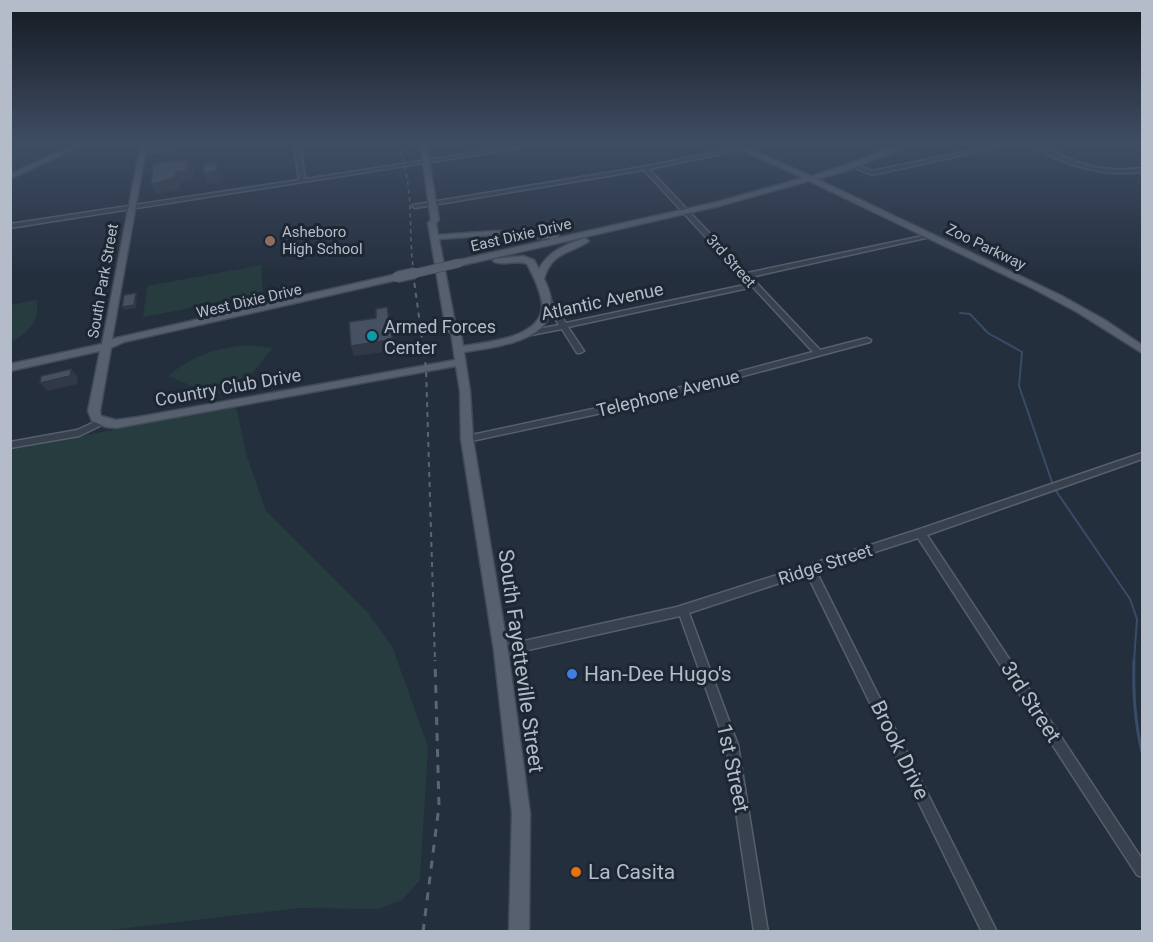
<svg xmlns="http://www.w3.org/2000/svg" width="1153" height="942" viewBox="0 0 1153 942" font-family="Roboto,sans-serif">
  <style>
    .green { fill: #263c3f }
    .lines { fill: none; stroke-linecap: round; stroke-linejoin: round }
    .stream-far1 { stroke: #394c67; stroke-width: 2 }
    .stream { stroke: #394c67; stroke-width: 3 }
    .minor-casing { stroke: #565f6c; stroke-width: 3 }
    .major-casing { stroke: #414a57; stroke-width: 3 }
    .minor { fill: #38414e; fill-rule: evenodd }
    .major { fill: #56606e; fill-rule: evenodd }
    .rail-far2 { stroke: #5a6575; stroke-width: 1.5; stroke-dasharray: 4 4; stroke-linecap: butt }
    .rail-far1 { stroke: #5a6575; stroke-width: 2; stroke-dasharray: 5 5; stroke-linecap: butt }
    .rail { stroke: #5a6575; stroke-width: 3; stroke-dasharray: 8 8; stroke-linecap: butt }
    .major-bridge-far1-casing { stroke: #414a57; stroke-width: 10; stroke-linecap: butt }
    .major-bridge-casing { stroke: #414a57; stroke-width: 13; stroke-linecap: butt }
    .major-bridge-far1 { stroke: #56606e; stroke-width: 8 }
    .major-bridge { stroke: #56606e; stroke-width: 10 }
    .shaded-wall { fill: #303945 }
    .building { fill: #455162; stroke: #303945; stroke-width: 1.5 }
    .education-dot { fill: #8d6e63; stroke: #1d2633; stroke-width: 2 }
    .culture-dot { fill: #0f9aa8; stroke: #1d2633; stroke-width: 2 }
    .shop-dot { fill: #3f7fe0; stroke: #1d2633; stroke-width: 2 }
    .food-dot { fill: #e8710a; stroke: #1d2633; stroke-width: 2 }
    .labels { text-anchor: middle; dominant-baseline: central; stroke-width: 6; stroke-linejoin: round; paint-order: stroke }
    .far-poi-label { font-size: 15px; fill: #b4bcc9; stroke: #1d2633; text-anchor: start }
    .far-street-label { font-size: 15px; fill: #b4bcc9; stroke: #1d2633 }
    .street-label { font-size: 18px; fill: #b4bcc9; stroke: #1d2633 }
    .poi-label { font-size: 18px; fill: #b4bcc9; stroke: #1d2633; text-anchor: start }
    .near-street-label { font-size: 21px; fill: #b4bcc9; stroke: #1d2633 }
    .near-poi-label { font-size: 21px; fill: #b4bcc9; stroke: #1d2633; text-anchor: start }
  </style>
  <rect width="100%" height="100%" fill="#242f3e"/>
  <path class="green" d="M261 265 263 294 143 317 147 286Z
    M36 300C42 319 27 334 11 342V305Z
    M249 345 273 348C228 402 234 404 168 376 192 356 218 347 249 345Z
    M236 407 247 457 266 511 367 612 392 646 428 747 420 880 402 900 379 909 299 908 101 931H11V449Z"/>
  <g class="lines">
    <path class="stream-far1" d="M960 313 970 314 988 333 1022 352 1019 386 1054 488 1130 599 1137 619 1134 661"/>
    <path class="stream" d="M1134 660C1133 690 1135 723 1142 752"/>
    <defs>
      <path id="minor" d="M191 143H205L142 154 139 152Z
        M294 143H300L305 179 538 143H551L10 228V224L299 180Z
        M763 143H774L649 169 747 273 932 234 933 235 930 237 751 277 820 350 867 338 871 340 870 342 625 408 467 442 464 441 463 439 467 436 625 402 813 352 753 287 568 327 584 351 580 353H577L562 329 526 336H523V332L559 325 545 303 549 301H551L566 323 749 284 644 170 415 208 412 206 413 205 642 167Z
        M1008 143H1018L872 175 849 165 854 164 872 171Z
        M1028 143C1040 143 1052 151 1063 156 1089 168 1113 172 1142 168V172C1102 177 1061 165 1028 143Z
        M101 419 105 422 104 424 79 436 10 448V442L77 430Z
        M1142 453V459L927 535 1142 859V877L1137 875 918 538 816 571 997 932H982L807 574 689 613 738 745 768 932H754L726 745 680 616 501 656 497 655 495 651 497 647 501 646 677 607 920 529Z"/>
      <path id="major" d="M78 143H87L10 179V174Z
        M141 143H147L112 339 397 274 401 277 397 280 124 342 111 348 100 411 101 416 116 420 138 417 455 360 451 332H445L443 330 445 324 428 223 431 220 420 143H426L439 220 436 223 438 235 494 231 555 233 559 236 555 239 494 235 439 239 455 323 460 327 463 346C487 342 545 338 542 303 540 289 534 277 527 264 516 259 502 267 493 261L494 259 523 256 534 260 539 269C548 251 567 244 585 238L589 241C569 255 552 251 544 279 574 338 504 346 464 352L470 391 473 439 508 651 530 813 529 932H509L512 813 494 651 461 439 460 391 456 366 116 428 106 427 92 421 88 411 100 351 10 371V364L102 344Z
        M727 143H736L811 176 837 168 906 143H916L843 172 817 179 1062 296 1105 320 1142 345V353L1077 312 1034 289 809 181 719 206 459 266 455 263 459 260 717 202 803 178Z"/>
    </defs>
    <use href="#minor" class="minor-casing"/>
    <use href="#major" class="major-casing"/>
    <use href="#minor" class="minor"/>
    <use href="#major" class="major"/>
    <path class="rail-far2" d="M397 143C416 189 407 227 414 275"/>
    <path class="rail-far1" d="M413 273 426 368 435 661"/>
    <path class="rail" d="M423 932 439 806 435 660"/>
    <defs>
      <path id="major-bridge-far1" d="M408 275 459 263"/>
      <path id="major-bridge" d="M397 277 415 273"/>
    </defs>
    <use href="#major-bridge-far1" class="major-bridge-far1-casing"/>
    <use href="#major-bridge" class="major-bridge-casing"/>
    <use href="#major-bridge-far1" class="major-bridge-far1"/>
    <use href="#major-bridge" class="major-bridge"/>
  </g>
  <path class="shaded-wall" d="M189 161 194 171 193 180 182 182 178 190 156 194 151 184 177 172Z
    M217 162 221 172V181L208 184 203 174Z
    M136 293 137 296 136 308 124 310 122 307Z
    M387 307 390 318 396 354 387 355 385 352 354 356 351 346Z
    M71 369 78 377 77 384 47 391 40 383Z"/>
  <path class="building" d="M174 160 189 161 188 170 177 172 173 179 151 184 153 164Z
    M217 162 216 171 203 174 204 164Z
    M136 293 134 305 122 307 124 295Z
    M387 307 393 343 383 345V341L351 346 349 322 376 318V309Z
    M71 369 70 376 40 383 41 376Z"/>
  <linearGradient id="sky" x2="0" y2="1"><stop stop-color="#141a22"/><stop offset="0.52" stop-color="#3f4d63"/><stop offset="1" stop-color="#3f4d63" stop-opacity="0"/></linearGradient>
  <rect width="1153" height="275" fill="url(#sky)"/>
  <circle class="education-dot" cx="270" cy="241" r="6"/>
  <circle class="culture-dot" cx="372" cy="336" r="6"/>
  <circle class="shop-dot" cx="572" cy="674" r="6"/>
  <circle class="food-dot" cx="576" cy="872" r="6"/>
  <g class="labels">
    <g class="far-poi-label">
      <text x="282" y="232">Asheboro<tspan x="282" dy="17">High School</tspan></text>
    </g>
    <g class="far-street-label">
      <text transform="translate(521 235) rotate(-13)">East Dixie Drive</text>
      <text transform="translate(986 247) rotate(26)">Zoo Parkway</text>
      <text transform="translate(731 261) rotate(48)">3rd Street</text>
      <text transform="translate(103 281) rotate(-80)">South Park Street</text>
      <text transform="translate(249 301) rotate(-13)">West Dixie Drive</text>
    </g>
    <g class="street-label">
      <text transform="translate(602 301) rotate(-12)">Atlantic Avenue</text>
      <text transform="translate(228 387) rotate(-10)">Country Club Drive</text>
      <text transform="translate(668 393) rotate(-14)">Telephone Avenue</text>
      <text transform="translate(825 564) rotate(-18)">Ridge Street</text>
    </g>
    <g class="poi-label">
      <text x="384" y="326">Armed Forces<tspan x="384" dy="21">Center</tspan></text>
    </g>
    <g class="near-street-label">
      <text transform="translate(521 661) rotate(82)">South Fayetteville Street</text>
      <text transform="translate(1031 702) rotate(57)">3rd Street</text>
      <text transform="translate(900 750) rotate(64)">Brook Drive</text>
      <text transform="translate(733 768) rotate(78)">1st Street</text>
    </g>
    <g class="near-poi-label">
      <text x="584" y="674">Han-Dee Hugo's</text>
      <text x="588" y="872">La Casita</text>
    </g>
  </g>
  <rect width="1153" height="942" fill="none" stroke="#b4bcc9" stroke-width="24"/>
</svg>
